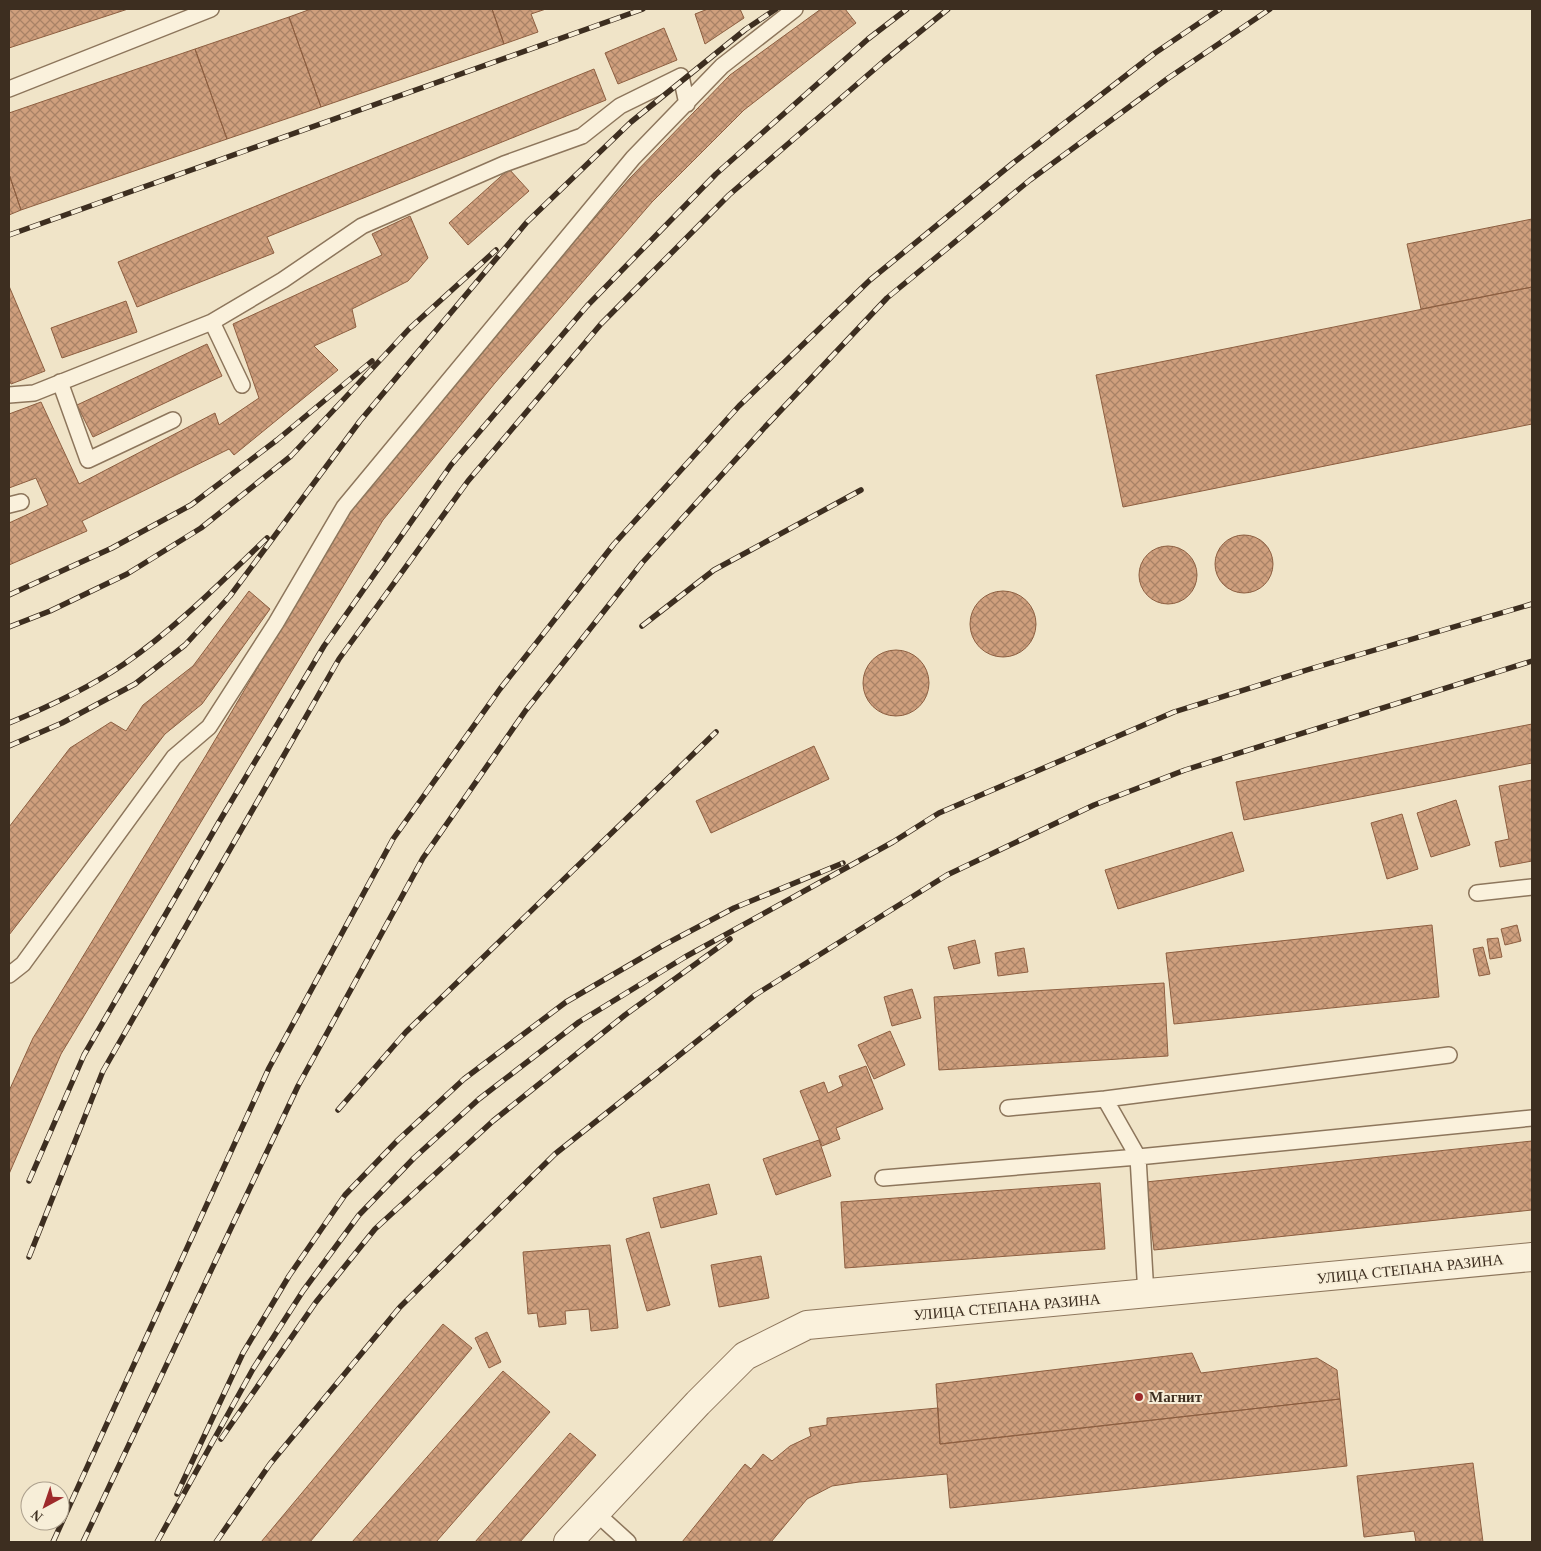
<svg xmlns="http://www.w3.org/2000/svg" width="1541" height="1551" viewBox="0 0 1541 1551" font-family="Georgia,serif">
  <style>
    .building { fill: url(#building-cross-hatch); stroke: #8d5f41 }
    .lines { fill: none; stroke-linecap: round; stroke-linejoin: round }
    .service-casing { stroke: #8d765c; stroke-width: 18 }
    .minor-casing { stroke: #8d765c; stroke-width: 30 }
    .service { stroke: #faf1dc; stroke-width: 15 }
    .minor { stroke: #faf1dc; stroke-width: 28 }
    .rail-casing { stroke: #3d2e20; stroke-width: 5.5 }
    .rail { stroke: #f7eed8; stroke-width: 4; stroke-dasharray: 11; stroke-linecap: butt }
    .poi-dot { fill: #9e2a2b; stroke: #f7eed8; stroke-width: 2 }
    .labels { text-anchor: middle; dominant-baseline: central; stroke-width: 4; stroke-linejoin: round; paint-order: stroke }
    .street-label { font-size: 15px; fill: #3d2e20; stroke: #f7eed8 }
    .poi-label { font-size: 15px; font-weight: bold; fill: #3d2e20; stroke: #f7eed8; text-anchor: start }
  </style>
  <defs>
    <pattern id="building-cross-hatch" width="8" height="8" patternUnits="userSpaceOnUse" patternTransform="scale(1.25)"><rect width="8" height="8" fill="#cf9f7d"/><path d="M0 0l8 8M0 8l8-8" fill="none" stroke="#a98266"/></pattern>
  </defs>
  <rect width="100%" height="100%" fill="#f0e4c8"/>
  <path class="building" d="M9 9H128L9 48Z
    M311 9H492L504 44 321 107 289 17Z
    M492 9H546L531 14 538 32 504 44Z
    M708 9H740L744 18 705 44 695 14Z
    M821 9H845L856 23 744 110 652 202 495 383 383 520 61 1054 9 1174V1091L33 1038 205 757 357 499 469 362 630 178 730 75Z
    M289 17 321 107 227 139 195 49Z
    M664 28 677 60 618 84 605 53Z
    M195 49 227 139 21 210 9 174V113Z
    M594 69 606 100 267 237 274 253 137 307 118 262Z
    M509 169 529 191 468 245 449 223Z
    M9 174 21 210 9 215Z
    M410 216 428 258 408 281 352 309 356 327 314 346 338 370 234 455 229 449 82 521 87 531 9 565V523L48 505 36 478 9 488V414L41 402 79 484 215 413 219 425 259 398 233 324 382 255 372 234Z
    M1532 219V287L1421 309 1407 244Z
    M9 286 45 371 11 384 9 379Z
    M1532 287V424L1123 507 1096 375Z
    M126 301 137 332 62 358 51 328Z
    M207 344 222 376 93 437 77 405Z
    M1215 564a29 29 0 1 1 58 0a29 29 0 1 1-58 0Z
    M1139 575a29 29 0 1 1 58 0a29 29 0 1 1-58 0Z
    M249 591 270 609 202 704 165 734 9 935V827L70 748 111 722 126 731 143 705 193 666Z
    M970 624a33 33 0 1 1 66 0a33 33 0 1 1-66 0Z
    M863 683a33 33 0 1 1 66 0a33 33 0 1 1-66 0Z
    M1532 724V763L1244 820 1236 782Z
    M814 746 829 779 711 833 696 801Z
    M1532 780V861L1500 867 1495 842 1509 839 1499 786Z
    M1456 800 1470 845 1431 857 1417 813Z
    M1402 814 1418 869 1387 879 1371 823Z
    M1232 832 1244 871 1118 909 1105 870Z
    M1432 925 1439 997 1174 1024 1166 953Z
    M1517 925 1521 941 1505 945 1501 929Z
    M1498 938 1502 957 1490 959 1487 939Z
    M975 940 980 963 954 969 948 947Z
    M1483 947 1490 974 1479 976 1473 949Z
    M1024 948 1028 972 998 976 995 953Z
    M1164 983 1168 1056 939 1070 934 997Z
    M912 989 921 1018 892 1026 884 997Z
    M890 1031 905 1065 874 1079 858 1045Z
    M866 1066 883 1109 836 1128 840 1139 822 1146 800 1091 824 1082 828 1093 843 1086 839 1076Z
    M819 1140 831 1176 776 1195 763 1159Z
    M1532 1141V1210L1154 1250 1146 1182Z
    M1100 1183 1105 1249 845 1268 841 1202Z
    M709 1184 717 1214 661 1228 653 1198Z
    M649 1232 670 1305 647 1311 626 1239Z
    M610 1245 618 1328 591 1331 589 1309 565 1311 566 1324 539 1327 537 1313 528 1314 523 1252Z
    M761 1256 769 1298 719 1307 711 1265Z
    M443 1324 472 1348 310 1542H261Z
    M487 1332 501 1362 489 1368 475 1338Z
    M1192 1353 1201 1373 1317 1358 1337 1370 1340 1399 940 1444 936 1384Z
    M503 1371 550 1412 436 1542H352Z
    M1340 1399 1347 1466 950 1508 947 1474 859 1482 832 1486 807 1499 771 1542H682L745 1464 751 1469 763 1454 772 1461 790 1446 811 1436 809 1428 827 1425V1418L938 1408 940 1444Z
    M570 1433 596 1455 520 1542H475Z
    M1473 1463 1483 1542H1416L1414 1531 1364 1537 1357 1476Z"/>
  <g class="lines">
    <defs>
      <path id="service" d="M9 89 211 9
        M212 322 242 385
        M60 382 88 460 173 420
        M9 395 34 393 212 322 283 280 362 226 504 164 582 136 620 106 681 76 687 104
        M9 505 21 502
        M1477 893 1532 887
        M9 975 23 964 174 757 209 727 276 623 344 507 633 158 722 66 795 9
        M1105 1099 1449 1055
        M1008 1108 1105 1099 1138 1157 1146 1295
        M883 1178 1138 1157 1532 1118
        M595 1512 628 1542"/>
      <path id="minor" d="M568 1542 698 1403 745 1356 807 1325 1532 1257"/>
    </defs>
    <use href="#service" class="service-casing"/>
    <use href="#minor" class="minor-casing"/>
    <use href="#service" class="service"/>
    <use href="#minor" class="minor"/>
    <defs>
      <path id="rail" d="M9 235 643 9
        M9 595 112 548 191 505 277 440 372 361
        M642 626 714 570 861 490
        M9 627 50 611 127 574 201 528 291 456 409 329 496 250
        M9 723C48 707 89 688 124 664 176 628 221 582 267 538
        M9 746 62 723 135 684 185 645 230 596 360 421 527 222 631 122 746 29 776 9
        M338 1110 406 1032 716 732
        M29 1181 84 1055 219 822 324 646 451 465 587 306 716 174 868 39 907 9
        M29 1257 103 1071 339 659 468 481 601 324 729 195 884 61 948 9
        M221 1439 316 1302 375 1229 493 1121 625 1015 730 939
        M177 1494 243 1353 289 1276 345 1195 398 1140 464 1079 566 1002 662 946 734 908 843 863
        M53 1542 269 1068 393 839 500 689 614 544 739 406 870 280 1013 163 1155 53 1220 9
        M83 1542 298 1086 423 858 526 710 642 563 765 427 887 298 1030 180 1167 79 1270 9
        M157 1542 253 1369 303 1291 359 1215 414 1158 479 1099 579 1022 685 957 893 842 939 813 1174 712 1310 669 1532 604
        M216 1542 270 1464 400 1307 555 1154 755 995 947 875 1094 805 1185 770 1532 661"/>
    </defs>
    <use href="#rail" class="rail-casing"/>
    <use href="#rail" class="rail"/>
  </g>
  <circle class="poi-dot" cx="1139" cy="1397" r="5"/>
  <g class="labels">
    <g class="street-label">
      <text transform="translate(1410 1269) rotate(-6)">УЛИЦА СТЕПАНА РАЗИНА</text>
      <text transform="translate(1007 1307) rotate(-5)">УЛИЦА СТЕПАНА РАЗИНА</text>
    </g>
    <g class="poi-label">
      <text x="1149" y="1397">Магнит</text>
    </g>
  </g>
  <rect width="1541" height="1551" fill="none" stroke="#3d2e20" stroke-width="20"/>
  <g transform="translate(45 1506) rotate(220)"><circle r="24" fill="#f7eed8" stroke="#ada18e"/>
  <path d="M0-4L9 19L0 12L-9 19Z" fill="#9e2a2b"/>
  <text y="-8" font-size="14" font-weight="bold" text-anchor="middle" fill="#3d2e20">N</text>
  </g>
</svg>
